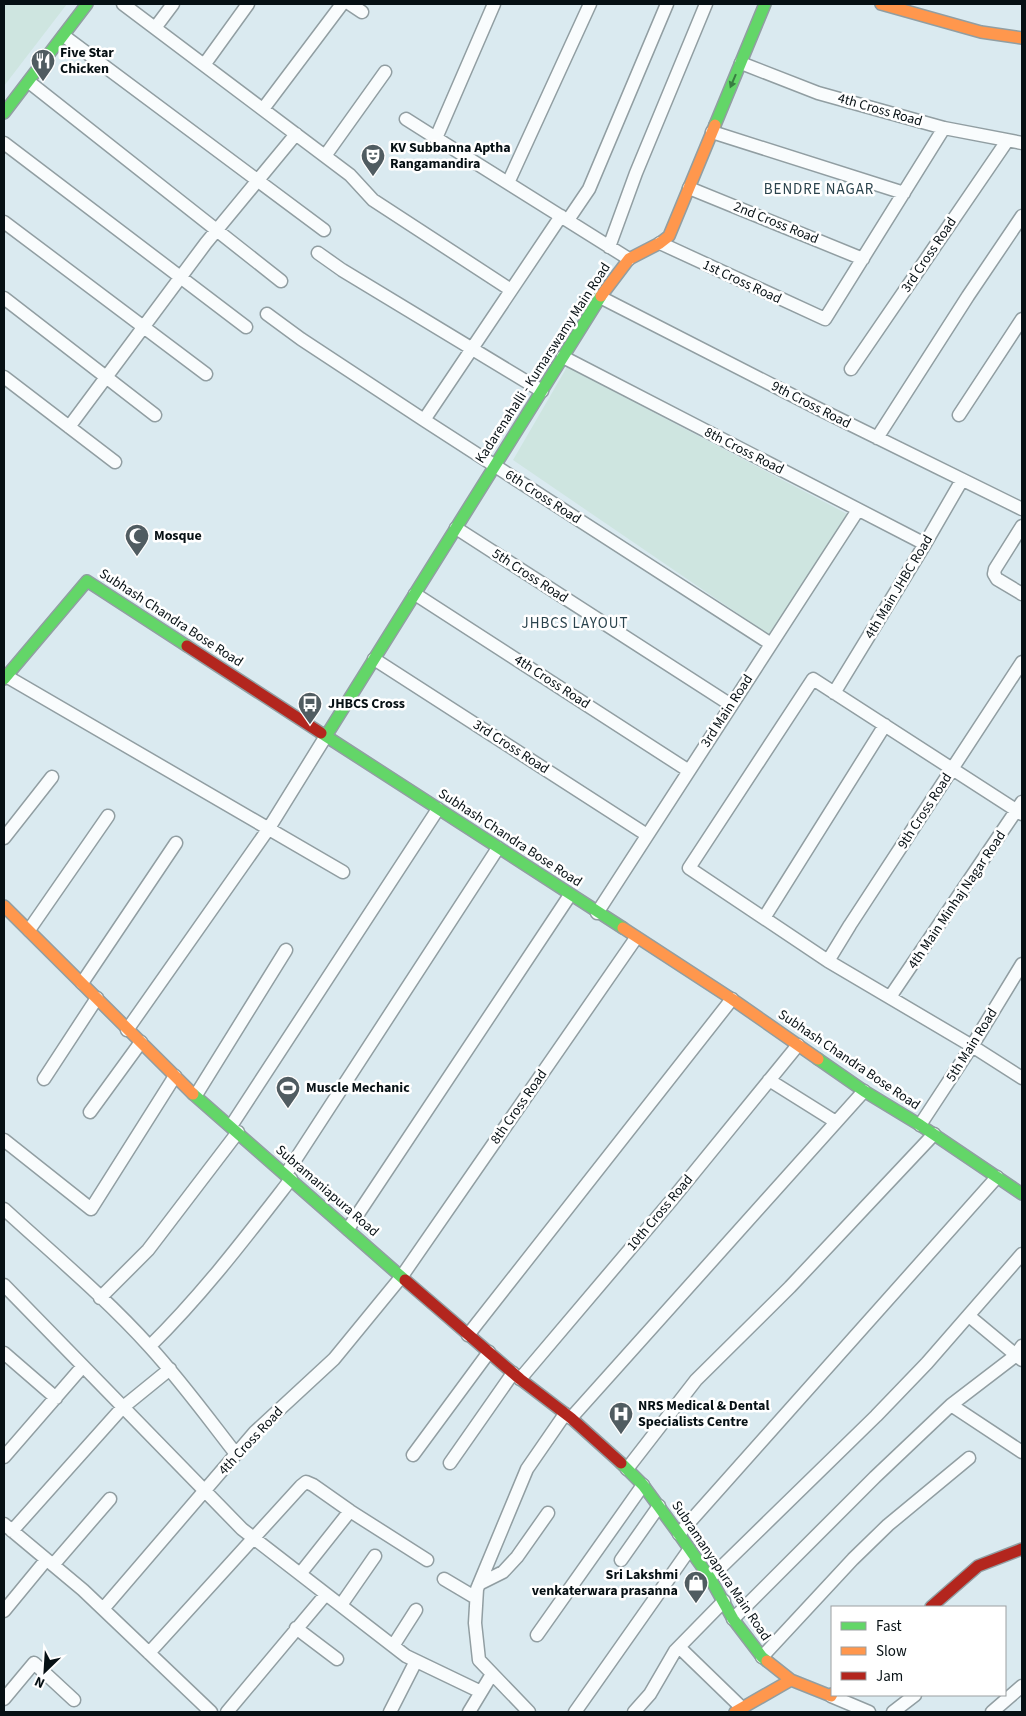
<svg xmlns="http://www.w3.org/2000/svg" width="1026" height="1716" viewBox="0 0 1026 1716" font-family="'Source Sans 3',sans-serif">
  <style>
    .green { fill: #cee5e0 }
    .lines { fill: none; stroke-linecap: round; stroke-linejoin: round }
    .street-casing { stroke: #919ea2; stroke-width: 15 }
    .fast-casing { stroke: #919ea2; stroke-width: 14 }
    .slow-casing { stroke: #919ea2; stroke-width: 14 }
    .jam-casing { stroke: #919ea2; stroke-width: 14 }
    .street { stroke: #f9fcfd; stroke-width: 12 }
    .fast { stroke: #63d668; stroke-width: 11 }
    .slow { stroke: #ff974d; stroke-width: 11 }
    .jam { stroke: #b3261e; stroke-width: 11 }
    .oneway { fill: #397d42 }
    .labels { text-anchor: middle; dominant-baseline: central; stroke-width: 5; stroke-linejoin: round; paint-order: stroke }
    .poi-label { font-size: 14px; font-weight: bold; fill: #061014; stroke: #fff; text-anchor: start }
    .street-label { font-size: 14px; fill: #061014; stroke: #fff }
    .neighbourhood-label { font-size: 15px; letter-spacing: 1px; fill: #2a434d; stroke: #fff }
  </style>
  <rect width="100%" height="100%" fill="#daeaf0"/>
  <path class="green" d="M4 4H67L4 86Z
    M567 367 851 516 769 635 513 460Z"/>
  <g class="lines">
    <defs>
      <path id="street" d="M123 4 350 175 373 200 511 290
        M350 4 362 12
        M494 4 436 138 629 259
        M155 28 173 4
        M64 36 324 230
        M741 63 818 93 944 128 1022 143
        M204 65 248 4
        M29 82 281 281
        M263 109 342 4
        M406 119 436 138
        M712 132 904 193
        M4 143 246 327
        M325 156 385 72
        M508 183 590 4
        M689 188 863 259
        M568 220 589 189 667 4
        M4 222 206 374
        M660 243 825 319 944 128
        M609 247 636 173 706 4
        M318 253 342 270 542 391
        M600 297 819 409 1022 509
        M4 298 155 415
        M267 314 301 339 424 420 771 644
        M563 357 925 544
        M851 369 1007 141
        M4 377 115 462
        M959 415 1022 319
        M424 420 561 216
        M69 427 206 243 296 134
        M877 438 968 296 1022 216
        M1022 526 995 569 994 574 997 579 1022 594
        M456 528 731 705
        M415 594 689 771
        M374 659 647 835
        M6 676 343 872
        M834 693 925 544 962 480
        M1022 814 813 679 689 868 828 961 972 1046 1022 1078
        M4 838 52 777
        M597 913 858 510
        M764 918 885 725
        M29 930 108 816
        M828 961 850 925 1022 662
        M82 983 176 843
        M890 997 1022 802
        M127 1030 269 828 326 736
        M44 1079 97 998
        M769 1080 836 1122
        M196 1095 286 950
        M90 1112 141 1042
        M920 1125 972 1046 1022 964
        M231 1126 438 809
        M4 1140 91 1209 175 1076
        M286 1174 498 848
        M4 1209C52 1253 106 1298 150 1347 181 1381 208 1418 236 1454
        M348 1229 570 895
        M4 1285 242 1529 406 1656 481 1692
        M100 1298 148 1250 238 1132
        M969 1316 1022 1360
        M468 1335 732 999
        M150 1346C202 1295 246 1237 291 1179
        M4 1353 56 1398
        M520 1379 670 1202 798 1045
        M951 1405 1015 1356 1022 1346
        M571 1418 864 1091
        M413 1455 489 1352
        M4 1457 83 1366
        M450 1463 513 1373
        M627 1469 696 1380 790 1287 934 1134
        M4 1524 83 1590 211 1712
        M12 1531 122 1408 170 1369
        M679 1534 997 1177
        M621 1560 659 1506
        M53 1565 110 1499
        M300 1574 350 1511
        M710 1578 876 1416 927 1363 1022 1254
        M444 1579 476 1598
        M479 1584 503 1572 517 1557 548 1513
        M341 1605 375 1556
        M103 1609 255 1432 334 1359 402 1276 636 938
        M4 1611 46 1560
        M733 1619 875 1477 951 1405 1022 1452
        M296 1628 337 1659
        M537 1635 643 1485
        M393 1646 416 1610
        M679 1647 742 1708
        M149 1653 301 1486 306 1482 313 1485 350 1511 427 1560
        M762 1657 853 1559 888 1525 969 1458
        M831 1696 869 1712
        M4 1699 34 1663 74 1700
        M227 1712 326 1594
        M390 1712 416 1661
        M469 1712 492 1674
        M529 1712 479 1660 475 1623 477 1589 527 1469 565 1414
        M575 1712 689 1550
        M634 1712 650 1694 675 1651 724 1601
        M893 1712 915 1695
        M992 1712 1022 1686"/>
      <path id="fast" d="M4 113 87 4
        M715 125 765 4
        M4 679 87 581 187 646
        M321 733 623 928
        M326 736 601 296
        M818 1059 864 1091 920 1125 1022 1194
        M193 1094 405 1280
        M621 1463 643 1485 679 1534 710 1578 733 1619 762 1657 767 1661"/>
      <path id="slow" d="M881 4 981 32 1022 38
        M601 296 629 259 660 243 669 236 715 125
        M4 906 193 1094
        M623 928 732 999 818 1059
        M767 1661 791 1680 831 1696 832 1694
        M735 1712 791 1680"/>
      <path id="jam" d="M187 646 321 733
        M405 1280 520 1379 571 1418 621 1463
        M931 1607 978 1566 1022 1549"/>
    </defs>
    <use href="#street" class="street-casing"/>
    <use href="#fast" class="fast-casing"/>
    <use href="#slow" class="slow-casing"/>
    <use href="#jam" class="jam-casing"/>
    <use href="#street" class="street"/>
    <use href="#fast" class="fast"/>
    <use href="#slow" class="slow"/>
    <use href="#jam" class="jam"/>
  </g>
  <defs><path id="oneway-solid" d="M-6-.8H1V-3.2L6.5 0L1 3.2V.8H-6Z" transform="scale(1.25)"/></defs>
  <use class="oneway" href="#oneway-solid" transform="translate(733 81) rotate(113)"/>
  <defs>
    <symbol id="restaurant-pin" viewBox="-11 -11 22 30"><path d="M0 17L-7.5 6A9.5 9.5 0 1 1 7.5 6Z" fill="#505c61" stroke="#fff"/><path d="M-5-6h1v4h1v-4h1v4h1v-4h1v5L-1.5 .5V6h-2V.5L-5-1ZM5-6V6H3V1.5H1.5Q1.5-4 5-6Z" fill="#fff"/></symbol>
    <symbol id="theatre-pin" viewBox="-11 -11 22 30"><path d="M0 17L-7.5 6A9.5 9.5 0 1 1 7.5 6Z" fill="#505c61" stroke="#fff"/><path d="M-5-5.5Q0-4 5-5.5V0Q5 5 0 6Q-5 5-5 0ZM-3.3-2.5H-1v1.5H-3.3ZM1-2.5H3.3v1.5H1ZM-2.8 1Q0 5.5 2.8 1Z" fill="#fff"/></symbol>
    <symbol id="mosque-pin" viewBox="-11 -11 22 30"><path d="M0 17L-7.5 6A9.5 9.5 0 1 1 7.5 6Z" fill="#505c61" stroke="#fff"/><path d="M3.5-4.9A6 6 0 1 0 3.5 4.9A5 5 0 1 1 3.5-4.9Z" fill="#fff"/></symbol>
    <symbol id="bus-pin" viewBox="-11 -11 22 30"><path d="M0 17L-7.5 6A9.5 9.5 0 1 1 7.5 6Z" fill="#505c61" stroke="#fff"/><path d="M-5-6H5V4H4V6H2V4H-2V6H-4V4H-5ZM-3.5-4V0h7V-4ZM-3.5 1.2v1.5H-2V1.2ZM2 1.2v1.5H3.5V1.2Z" fill="#fff"/></symbol>
    <symbol id="stadium-pin" viewBox="-11 -11 22 30"><path d="M0 17L-7.5 6A9.5 9.5 0 1 1 7.5 6Z" fill="#505c61" stroke="#fff"/><path d="M0-5a6.5 5 0 1 0 0 10a6.5 5 0 1 0 0-10ZM-3.5-1.8h7v3.6h-7Z" fill="#fff"/></symbol>
    <symbol id="hospital-pin" viewBox="-11 -11 22 30"><path d="M0 17L-7.5 6A9.5 9.5 0 1 1 7.5 6Z" fill="#505c61" stroke="#fff"/><path d="M-5-5h3v3.5h4V-5h3V5h-3V1.5h-4V5h-3Z" fill="#fff"/></symbol>
    <symbol id="shop-pin" viewBox="-11 -11 22 30"><path d="M0 17L-7.5 6A9.5 9.5 0 1 1 7.5 6Z" fill="#505c61" stroke="#fff"/><path d="M-5-2.5h2.3a2.7 3.5 0 0 1 5.4 0H5L5.5 6h-11ZM-1.5-2.5h3a1.5 2.3 0 0 0-3 0Z" fill="#fff"/></symbol>
  </defs>
  <g fill-rule="evenodd">
    <use href="#restaurant-pin" x="29" y="47" width="28" height="38"/>
    <use href="#theatre-pin" x="359" y="142" width="28" height="38"/>
    <use href="#mosque-pin" x="123" y="522" width="28" height="38"/>
    <use href="#bus-pin" x="296" y="690" width="28" height="38"/>
    <use href="#stadium-pin" x="274" y="1074" width="28" height="38"/>
    <use href="#hospital-pin" x="607" y="1400" width="28" height="38"/>
    <use href="#shop-pin" x="682" y="1569" width="28" height="38"/>
  </g>
  <g class="labels">
    <g class="poi-label">
      <text x="60" y="53">Five Star<tspan x="60" dy="16">Chicken</tspan></text>
      <text x="390" y="148">KV Subbanna Aptha<tspan x="390" dy="16">Rangamandira</tspan></text>
      <text x="154" y="536">Mosque</text>
      <text x="328" y="704">JHBCS Cross</text>
      <text x="306" y="1088">Muscle Mechanic</text>
      <text x="638" y="1406">NRS Medical &amp; Dental<tspan x="638" dy="16">Specialists Centre</tspan></text>
      <text x="678" y="1575" text-anchor="end">Sri Lakshmi<tspan x="678" dy="16">venkaterwara prasanna</tspan></text>
    </g>
    <g class="street-label">
      <text transform="translate(880 110) rotate(16)">4th Cross Road</text>
      <text transform="translate(776 223) rotate(22)">2nd Cross Road</text>
      <text transform="translate(929 255) rotate(-56)">3rd Cross Road</text>
      <text transform="translate(742 282) rotate(25)">1st Cross Road</text>
      <text transform="translate(543 363) rotate(-57)">Kadarenahalli - Kumarswamy Main Road</text>
      <text transform="translate(811 405) rotate(27)">9th Cross Road</text>
      <text transform="translate(744 451) rotate(27)">8th Cross Road</text>
      <text transform="translate(543 497) rotate(33)">6th Cross Road</text>
      <text transform="translate(530 576) rotate(33)">5th Cross Road</text>
      <text transform="translate(899 587) rotate(-59)">4th Main JHBC Road</text>
      <text transform="translate(171 618) rotate(33)">Subhash Chandra Bose Road</text>
      <text transform="translate(552 682) rotate(33)">4th Cross Road</text>
      <text transform="translate(727 711) rotate(-57)">3rd Main Road</text>
      <text transform="translate(511 747) rotate(33)">3rd Cross Road</text>
      <text transform="translate(925 811) rotate(-57)">9th Cross Road</text>
      <text transform="translate(510 838) rotate(33)">Subhash Chandra Bose Road</text>
      <text transform="translate(957 900) rotate(-56)">4th Main Minhaj Nagar Road</text>
      <text transform="translate(972 1045) rotate(-58)">5th Main Road</text>
      <text transform="translate(849 1060) rotate(34)">Subhash Chandra Bose Road</text>
      <text transform="translate(519 1107) rotate(-55)">8th Cross Road</text>
      <text transform="translate(327 1191) rotate(41)">Subramaniapura Road</text>
      <text transform="translate(660 1213) rotate(-50)">10th Cross Road</text>
      <text transform="translate(251 1441) rotate(-47)">4th Cross Road</text>
      <text transform="translate(721 1571) rotate(56)">Subramanyapura Main Road</text>
    </g>
    <g class="neighbourhood-label">
      <text x="819" y="189">BENDRE NAGAR</text>
      <text x="575" y="623">JHBCS LAYOUT</text>
    </g>
  </g>
  <rect width="1026" height="1716" fill="none" stroke="#061014" stroke-width="10"/>
  <rect x="831" y="1606" width="175" height="90" fill="#ffffff" stroke="#9b9fa1"/>
  <rect x="841" y="1622" width="25" height="8" fill="#63d668" stroke="#9b9fa1"/>
  <text x="876" y="1631" font-size="15" fill="#061014">Fast</text>
  <rect x="841" y="1647" width="25" height="8" fill="#ff974d" stroke="#9b9fa1"/>
  <text x="876" y="1656" font-size="15" fill="#061014">Slow</text>
  <rect x="841" y="1672" width="25" height="8" fill="#b3261e" stroke="#9b9fa1"/>
  <text x="876" y="1681" font-size="15" fill="#061014">Jam</text>
  <g transform="translate(45 1671) rotate(205)" stroke="#ffffff" stroke-width="4" paint-order="stroke">
  <path d="M0-4L9 19L0 12L-9 19Z" fill="#061014"/>
  <text y="-8" font-size="14" font-weight="bold" text-anchor="middle" fill="#061014">N</text>
  </g>
</svg>
